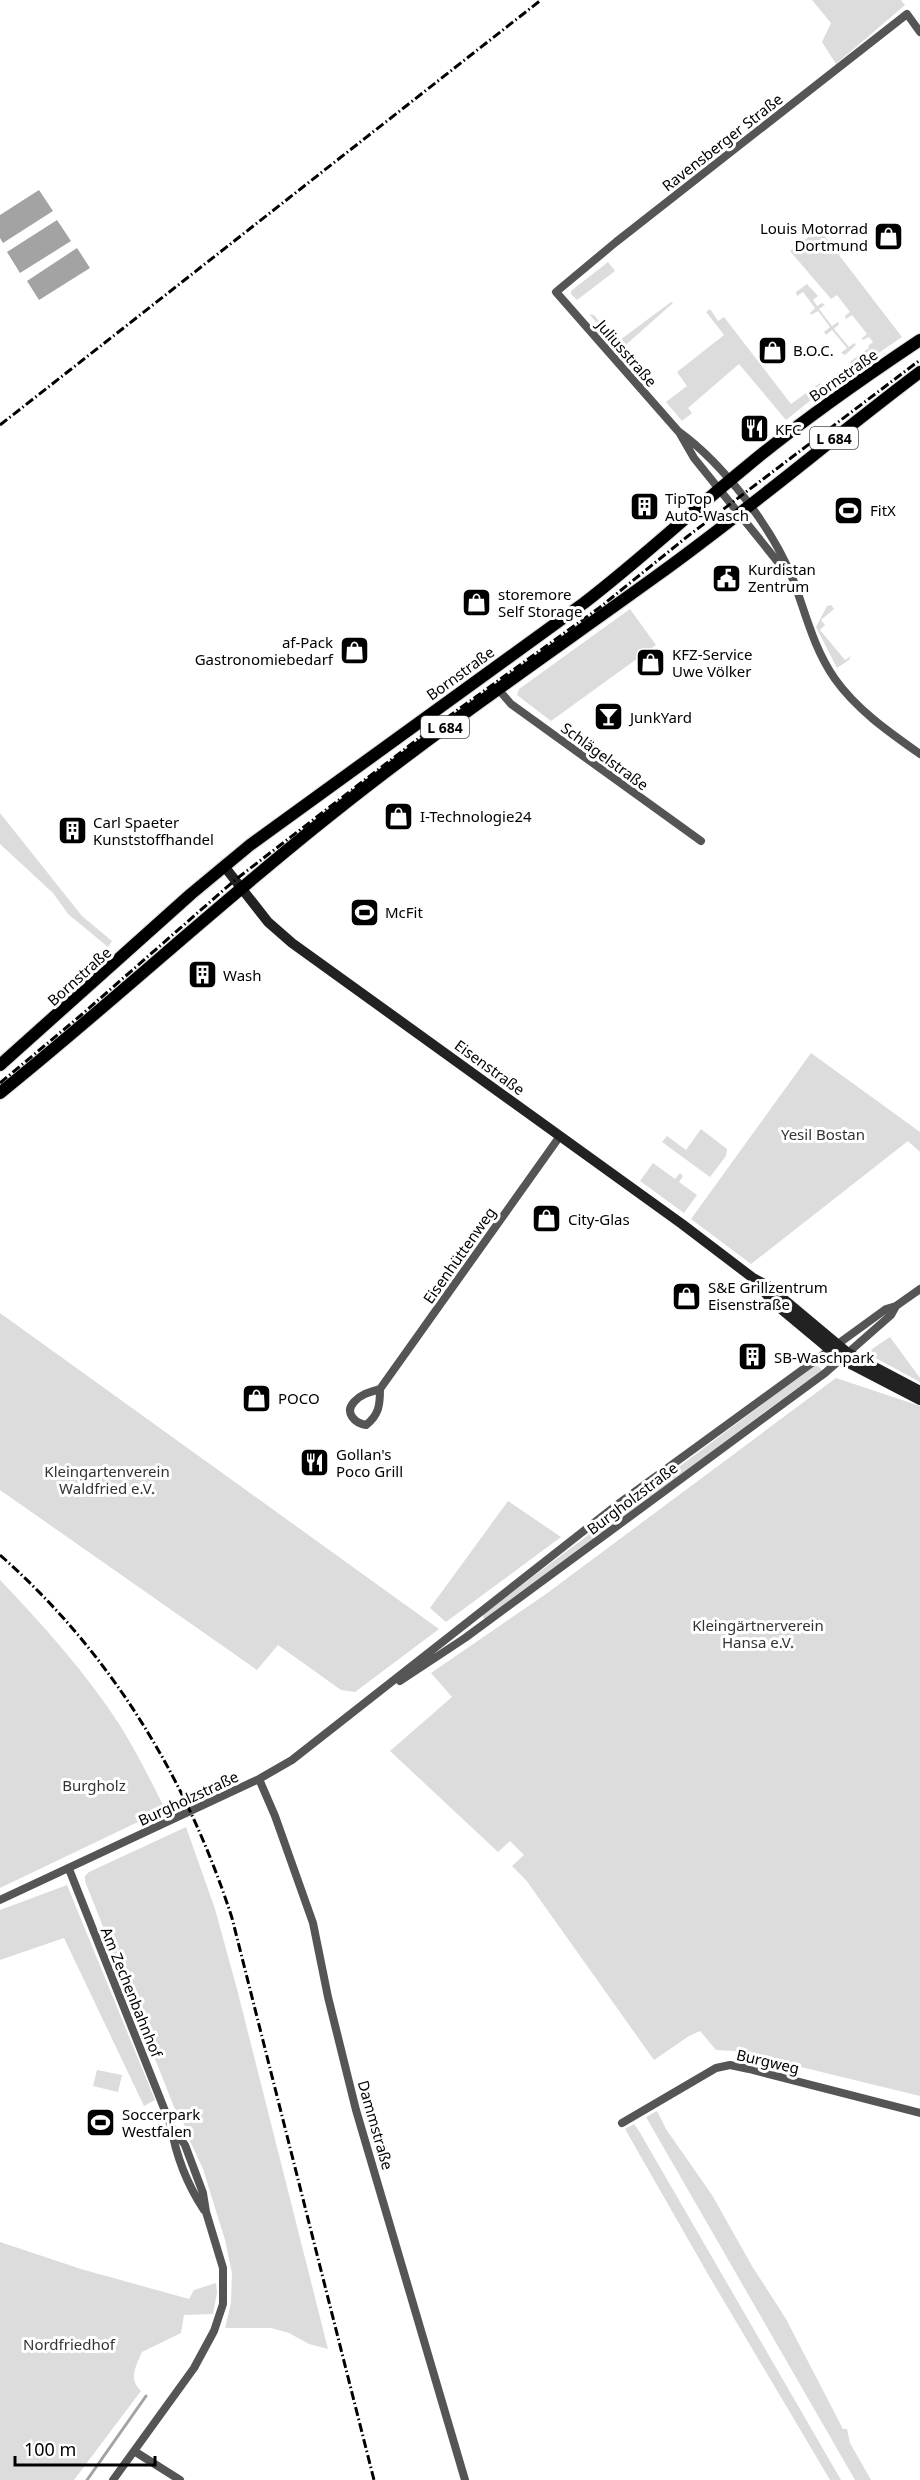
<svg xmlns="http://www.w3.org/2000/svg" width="920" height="2480" viewBox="0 0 920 2480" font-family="'Noto Sans',sans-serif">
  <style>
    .green { fill: #dcdcdc }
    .water { fill: #a3a3a3 }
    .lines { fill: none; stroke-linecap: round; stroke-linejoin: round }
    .stream { stroke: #a3a3a3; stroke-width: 3 }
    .primary-casing { stroke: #dbdbdb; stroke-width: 14 }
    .street { stroke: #555; stroke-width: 8 }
    .secondary { stroke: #222; stroke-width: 10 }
    .primary { stroke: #000; stroke-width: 12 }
    .rail { stroke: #000; stroke-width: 3; stroke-dasharray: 9 3 1.5 3; stroke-linecap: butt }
    .labels { text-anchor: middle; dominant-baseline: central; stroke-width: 6; stroke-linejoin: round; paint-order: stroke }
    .shield { fill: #fff; stroke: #4c4c4c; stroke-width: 1.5 }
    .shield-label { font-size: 14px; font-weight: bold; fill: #000 }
    .street-label { font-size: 15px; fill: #000; stroke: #fff }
    .poi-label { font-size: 15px; fill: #000; stroke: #fff; text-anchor: start }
    .park-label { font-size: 15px; fill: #333; stroke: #fff }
  </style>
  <rect width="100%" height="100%" fill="#fff"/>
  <path class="green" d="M812 0H901L905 5 836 64 822 42 831 23Z
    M819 229 902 337 855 369 850 365 851 361 869 348 868 346 873 342 869 337 863 340 862 338 867 334 852 315 846 319 845 316 850 312 837 295 831 299 790 251Z
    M608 262 615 271 577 300 571 294V291Z
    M807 284 818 296 813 300 817 306 822 303 825 305 819 309 832 326 838 322 839 324 834 329 849 347 854 343 856 345 845 355 841 353 847 348 832 330 826 335 824 332 830 327 818 311 811 315 810 313 815 308 803 292 797 296 796 292Z
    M671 302 673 303 620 350 589 314 594 315 612 338 620 340Z
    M710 309 718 321 724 317 791 404 820 383 821 392 786 420 739 364 688 408 692 413 682 421 666 402 687 386 677 372 724 335 706 312Z
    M831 605 834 609 821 620 825 625 820 630 845 660 851 656 849 660 837 668 816 627 827 606Z
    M630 609 656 645 551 721 517 695 519 689Z
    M0 813 82 916 112 941 108 947 68 914 53 893 0 844Z
    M811 1053 920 1132V1152L908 1141 751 1264 691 1219Z
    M701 1129 727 1149 726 1156 710 1177 662 1142 667 1136 686 1150Z
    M653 1163 675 1179 680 1173 683 1176 679 1182 697 1195 684 1213 640 1181Z
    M0 1313 439 1629 355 1692 341 1690 278 1645 257 1670 0 1490Z
    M890 1337 920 1378V1382L870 1355 869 1351Z
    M816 1364 822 1370C709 1452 600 1538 485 1619L483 1617V1614Z
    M836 1378 920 1406V2096L735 2051 716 2050 700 2031 689 2036 654 2060 526 1880 512 1866 524 1855 510 1841 498 1852 390 1751 452 1697 431 1673 546 1594Z
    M508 1501 561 1537 446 1622 430 1608Z
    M0 1580C44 1626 87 1674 121 1727 137 1753 151 1781 165 1809L0 1888Z
    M186 1827 215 1909 237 1989 328 2349 309 2344 289 2333 271 2328H225L231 2303 232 2273 225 2240 203 2169 189 2139 190 2135 174 2107 85 1881V1876L89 1872Z
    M67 1885 155 2100 144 2106 64 1938 0 1960V1910Z
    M97 2070 122 2075 118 2092 93 2086Z
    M657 2111 666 2129 712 2195 752 2266 786 2319 843 2429H847L850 2443 871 2480H855L646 2117Z
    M634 2124 639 2131 841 2480H830L709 2276 625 2129Z
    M0 2242 81 2269 189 2299 194 2290 216 2283 217 2293 213 2314 184 2315 181 2333 142 2352C136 2366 128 2379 141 2391L74 2480H0Z"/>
  <path class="water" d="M39 190 53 211 3 243 0 238V215Z
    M57 220 71 241 20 273 7 252Z
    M77 248 90 268 39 300 27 281Z"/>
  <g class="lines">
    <path class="stream" d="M87 2480 146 2396"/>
    <defs>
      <path id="primary" d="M0 1065 191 894 250 845 584 603C640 560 691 512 746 467 801 421 860 380 920 340
        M0 1093C113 1002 219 903 333 813 437 730 547 655 655 577 746 512 831 439 920 372"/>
    </defs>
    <use href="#primary" class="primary-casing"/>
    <path class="street" d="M920 32 907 14 616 242 556 292 678 431C724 464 774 530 794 582 806 615 814 649 835 679 857 710 889 732 920 754
      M679 432 694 458 786 572
      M498 689 511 704 701 841
      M380 1389C370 1392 361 1394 354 1402 344 1413 355 1423 366 1425 379 1415 380 1405 380 1389L560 1136
      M400 1681 465 1638 825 1373 891 1315 896 1306
      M259 1779 275 1816 313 1923 328 1997 356 2110 465 2480
      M69 1869 171 2126C176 2156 187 2184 204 2210
      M0 1900 259 1779 292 1760 618 1504 886 1309 896 1306 920 1289
      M622 2123 716 2068 730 2065 749 2069 920 2113
      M134 2451 180 2480
      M113 2480 194 2368 214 2331 223 2304V2268L206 2212 203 2193 185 2145 171 2126"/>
    <path class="secondary" d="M224 866 268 922 292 943 682 1224 753 1278 768 1286 848 1353 920 1391
      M754 1280 775 1304 841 1359 920 1400"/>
    <use href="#primary" class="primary"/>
    <path class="rail" d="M0 425 541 0
      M0 1083 80 1016 235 880 427 732 599 608 688 536 920 360
      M0 1555C110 1652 187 1778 232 1918L374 2480"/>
  </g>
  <defs>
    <symbol id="shop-square" viewBox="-11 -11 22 22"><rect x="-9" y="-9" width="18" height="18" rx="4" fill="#000" stroke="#fff"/><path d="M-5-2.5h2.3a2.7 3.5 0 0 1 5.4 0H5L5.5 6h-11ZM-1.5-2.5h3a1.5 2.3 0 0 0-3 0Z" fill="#fff"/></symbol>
    <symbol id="restaurant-square" viewBox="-11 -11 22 22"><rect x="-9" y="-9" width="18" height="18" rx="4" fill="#000" stroke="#fff"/><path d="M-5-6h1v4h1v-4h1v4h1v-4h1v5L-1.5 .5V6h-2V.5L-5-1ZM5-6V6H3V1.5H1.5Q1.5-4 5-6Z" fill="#fff"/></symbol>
    <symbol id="building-square" viewBox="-11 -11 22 22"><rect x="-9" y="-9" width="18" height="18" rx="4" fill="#000" stroke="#fff"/><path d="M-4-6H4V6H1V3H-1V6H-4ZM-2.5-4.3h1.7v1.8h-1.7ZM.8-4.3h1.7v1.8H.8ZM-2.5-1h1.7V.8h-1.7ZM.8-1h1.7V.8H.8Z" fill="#fff"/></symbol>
    <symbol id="stadium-square" viewBox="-11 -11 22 22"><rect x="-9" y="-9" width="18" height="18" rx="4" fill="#000" stroke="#fff"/><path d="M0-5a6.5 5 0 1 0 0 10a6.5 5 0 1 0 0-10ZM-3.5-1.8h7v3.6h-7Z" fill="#fff"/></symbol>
    <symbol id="civic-square" viewBox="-11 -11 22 22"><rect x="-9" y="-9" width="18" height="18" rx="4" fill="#000" stroke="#fff"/><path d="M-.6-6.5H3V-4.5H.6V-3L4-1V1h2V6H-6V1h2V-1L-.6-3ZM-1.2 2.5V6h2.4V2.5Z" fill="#fff"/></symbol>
    <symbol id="bar-square" viewBox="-11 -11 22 22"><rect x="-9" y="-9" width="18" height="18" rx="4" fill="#000" stroke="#fff"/><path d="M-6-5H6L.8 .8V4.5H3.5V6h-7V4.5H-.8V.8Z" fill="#fff"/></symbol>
  </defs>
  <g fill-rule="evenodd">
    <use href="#shop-square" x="872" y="220" width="33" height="33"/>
    <use href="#shop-square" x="756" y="334" width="33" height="33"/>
    <use href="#restaurant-square" x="738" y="412" width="33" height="33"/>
    <use href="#building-square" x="628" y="490" width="33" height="33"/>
    <use href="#stadium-square" x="832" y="494" width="33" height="33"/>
    <use href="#civic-square" x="710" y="562" width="33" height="33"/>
    <use href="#shop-square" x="460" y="586" width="33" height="33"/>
    <use href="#shop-square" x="338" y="634" width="33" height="33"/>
    <use href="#shop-square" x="634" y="646" width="33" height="33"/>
    <use href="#bar-square" x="592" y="700" width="33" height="33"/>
    <use href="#shop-square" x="382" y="800" width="33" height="33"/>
    <use href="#building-square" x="56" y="814" width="33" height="33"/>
    <use href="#stadium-square" x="348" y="896" width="33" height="33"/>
    <use href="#building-square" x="186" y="958" width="33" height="33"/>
    <use href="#shop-square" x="530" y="1202" width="33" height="33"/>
    <use href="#shop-square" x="670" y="1280" width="33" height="33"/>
    <use href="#building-square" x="736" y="1340" width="33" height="33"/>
    <use href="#shop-square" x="240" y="1382" width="33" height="33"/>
    <use href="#restaurant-square" x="298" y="1446" width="33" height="33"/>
    <use href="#stadium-square" x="84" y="2106" width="33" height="33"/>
  </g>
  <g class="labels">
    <g class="shield">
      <rect x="810" y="427" width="48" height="22" rx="4.5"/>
      <rect x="421" y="716" width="48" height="22" rx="4.5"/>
    </g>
    <g class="shield-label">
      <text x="834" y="438">L 684</text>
      <text x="445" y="727">L 684</text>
    </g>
    <g class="street-label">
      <text transform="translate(722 142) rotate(-38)">Ravensberger Straße</text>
      <text transform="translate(627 353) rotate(49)">Juliusstraße</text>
      <text transform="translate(843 375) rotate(-35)">Bornstraße</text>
      <text transform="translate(460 673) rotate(-36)">Bornstraße</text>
      <text transform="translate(605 756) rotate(36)">Schlägelstraße</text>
      <text transform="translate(79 976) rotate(-42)">Bornstraße</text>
      <text transform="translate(490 1067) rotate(36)">Eisenstraße</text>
      <text transform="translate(459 1255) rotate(-55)">Eisenhüttenweg</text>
      <text transform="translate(632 1498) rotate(-37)">Burgholzstraße</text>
      <text transform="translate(188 1798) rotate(-25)">Burgholzstraße</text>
      <text transform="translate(132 1992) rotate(68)">Am Zechenbahnhof</text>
      <text transform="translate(768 2061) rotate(13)">Burgweg</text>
      <text transform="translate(376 2125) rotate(74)">Dammstraße</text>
    </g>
    <g class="poi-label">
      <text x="868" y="228" text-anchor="end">Louis Motorrad<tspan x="868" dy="17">Dortmund</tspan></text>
      <text x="793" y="350">B.O.C.</text>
      <text x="775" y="429">KFC</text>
      <text x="665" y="498">TipTop<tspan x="665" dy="17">Auto-Wasch</tspan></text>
      <text x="870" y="510">FitX</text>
      <text x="748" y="569">Kurdistan<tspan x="748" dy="17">Zentrum</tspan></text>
      <text x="498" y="594">storemore<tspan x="498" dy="17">Self Storage</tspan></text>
      <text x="333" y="642" text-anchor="end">af-Pack<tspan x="333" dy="17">Gastronomiebedarf</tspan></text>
      <text x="672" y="654">KFZ-Service<tspan x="672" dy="17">Uwe Völker</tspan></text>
      <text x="630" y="717">JunkYard</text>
      <text x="420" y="816">I-Technologie24</text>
      <text x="93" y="822">Carl Spaeter<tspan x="93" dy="17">Kunststoffhandel</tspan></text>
      <text x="385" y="912">McFit</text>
      <text x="223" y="975">Wash</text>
      <text x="568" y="1219">City-Glas</text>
      <text x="708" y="1287">S&amp;E Grillzentrum<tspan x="708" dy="17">Eisenstraße</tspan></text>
      <text x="774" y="1357">SB-Waschpark</text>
      <text x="278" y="1398">POCO</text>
      <text x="336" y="1454">Gollan's<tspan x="336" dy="17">Poco Grill</tspan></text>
      <text x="122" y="2114">Soccerpark<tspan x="122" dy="17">Westfalen</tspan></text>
    </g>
    <g class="park-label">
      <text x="823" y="1134">Yesil Bostan</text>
      <text x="107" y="1471">Kleingartenverein<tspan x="107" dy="17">Waldfried e.V.</tspan></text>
      <text x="758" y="1625">Kleingärtnerverein<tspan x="758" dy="17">Hansa e.V.</tspan></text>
      <text x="94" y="1785">Burgholz</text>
      <text x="69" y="2344">Nordfriedhof</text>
    </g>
  </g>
  <path d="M15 2456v9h140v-9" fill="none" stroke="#000000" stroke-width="3"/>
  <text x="24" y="2456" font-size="18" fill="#000000" stroke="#ffffff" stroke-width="4.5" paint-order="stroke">100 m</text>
</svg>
